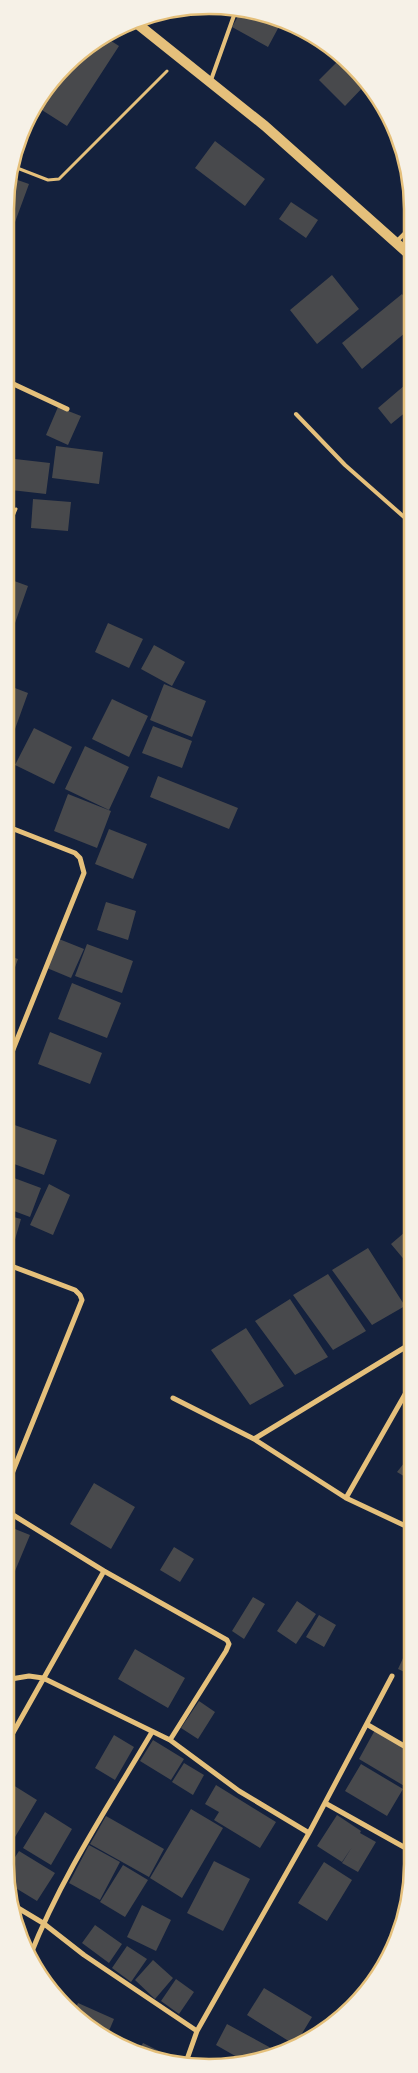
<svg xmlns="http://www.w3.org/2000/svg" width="418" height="2073" viewBox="0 0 418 2073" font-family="'DejaVu Sans',sans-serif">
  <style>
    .building { fill: #48494c }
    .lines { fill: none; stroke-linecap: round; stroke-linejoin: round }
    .path { stroke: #e5c07b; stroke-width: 3 }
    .service { stroke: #e5c07b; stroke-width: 4 }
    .minor { stroke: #e5c07b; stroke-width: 5 }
    .secondary { stroke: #e5c07b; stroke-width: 10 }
    .rim { fill: none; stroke: #e5c07b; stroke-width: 2.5 }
  </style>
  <rect width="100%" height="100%" fill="#14213d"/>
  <path class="building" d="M242 9 282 21 268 47 232 27Z
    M105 37 119 46 67 126 34 105 85 47Z
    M342 57 353 65 366 84 345 106 319 80Z
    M215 141 265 179 245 206 195 168Z
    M9 177 29 184 11 233 7 232V183Z
    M291 202 318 220 306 238 279 219Z
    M332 275 359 309 317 344 290 310Z
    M402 294 412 307V327L362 369 342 343Z
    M412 379V407L391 424 378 408Z
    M58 407 81 416 68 445 46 435Z
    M56 446 103 452 99 484 52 478Z
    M15 459 50 463 46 494 11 490Z
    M33 499 71 502 68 531 31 528Z
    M6 578 28 586 8 643 6 642Z
    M108 623 143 639 129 668 95 652Z
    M154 645 185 662 172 686 141 669Z
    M164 684 206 701 192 737 150 720Z
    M7 685 28 693 15 729 6 726Z
    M112 699 148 716 129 757 92 739Z
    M153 726 192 741 182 768 142 753Z
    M34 728 72 747 54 784 15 765Z
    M85 746 129 767 109 810 65 789Z
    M158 776 238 808 229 829 150 797Z
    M68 794 111 811 97 848 54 831Z
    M109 829 147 844 133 879 95 864Z
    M106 902 136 911 128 940 97 930Z
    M59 939 84 949 71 978 47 968Z
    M87 944 133 961 122 993 75 976Z
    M6 955 18 959 6 992Z
    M72 983 121 1003 107 1038 58 1019Z
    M50 1032 102 1053 90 1084 38 1064Z
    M6 1122 57 1140 44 1175 6 1161Z
    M6 1175 41 1188 30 1217 6 1208Z
    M49 1184 70 1195 53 1235 30 1225Z
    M6 1215 21 1219 11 1253 6 1252Z
    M412 1226V1269L391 1244Z
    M368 1248 405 1306 372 1325 332 1270Z
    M328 1274 366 1331 333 1350 293 1295Z
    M290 1299 328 1357 295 1375 255 1321Z
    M246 1328 284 1386 250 1405 211 1350Z
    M412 1453V1481L397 1472Z
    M94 1483 135 1507 111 1549 70 1524Z
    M5 1525 30 1535 5 1595Z
    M174 1547 194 1559 180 1582 160 1570Z
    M253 1597 265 1604 244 1639 232 1631Z
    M297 1601 316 1614 296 1644 277 1631Z
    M319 1615 336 1625 324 1647 306 1637Z
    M410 1643 411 1644V1675L398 1669Z
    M135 1649 185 1678 168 1708 118 1679Z
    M199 1701 215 1712 198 1739 181 1728Z
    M375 1730 411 1752V1777L406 1787 359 1759Z
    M114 1735 134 1747 115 1780 95 1768Z
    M153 1740 184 1759 171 1780 140 1761Z
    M184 1763 204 1775 193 1795 172 1782Z
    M361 1764 403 1789 387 1816 345 1791Z
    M5 1780 37 1800 15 1837 5 1831Z
    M216 1785 276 1822 260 1848 214 1820 219 1812 205 1804Z
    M191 1809 223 1828 182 1898 150 1878Z
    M45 1812 72 1829 51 1865 23 1848Z
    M337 1815 361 1831 360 1833 376 1842 358 1872 342 1863 352 1847 342 1862 317 1846Z
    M106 1816 164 1849 149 1877 90 1844Z
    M5 1842 14 1847 5 1862Z
    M89 1845 120 1862 100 1900 69 1883Z
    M19 1851 55 1873 37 1901 9 1884 6 1871Z
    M214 1861 250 1879 223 1931 187 1913Z
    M324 1862 352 1880 327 1921 298 1903Z
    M123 1865 148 1880 125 1917 100 1902Z
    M142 1905 171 1920 156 1951 127 1937Z
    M95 1925 122 1944 109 1963 82 1943Z
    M127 1946 147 1959 131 1982 112 1968Z
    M153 1960 173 1978 155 1999 135 1980Z
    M176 1979 194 1992 179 2014 161 2001Z
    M264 1988 312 2017 295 2045 247 2015Z
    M78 2003 114 2019 106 2038 73 2014Z
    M227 2024 271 2048 265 2058 244 2061 216 2045Z
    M143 2043 165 2054 163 2059 138 2052Z"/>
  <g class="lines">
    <path class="path" d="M12 166 48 180 59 179 167 71
      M6 533 16 509"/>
    <path class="service" d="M211 80 237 7
      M397 241 413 225
      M296 414 345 465 412 524"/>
    <path class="minor" d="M7 381 67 409
      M6 1067 84 873 80 858 75 853 6 826
      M173 1398 254 1439 346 1498 412 1529
      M254 1439 412 1343
      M5 1491 82 1300 80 1295 75 1290 6 1264
      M346 1498 412 1382
      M5 1510 104 1571 227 1640 229 1644 226 1651 170 1740
      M5 1680 29 1676 43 1678 170 1740 239 1791 309 1833
      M368 1725 411 1750
      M5 1747 104 1571
      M325 1803 411 1851
      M13 1905 43 1923 84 1955 197 2031
      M30 1956C61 1877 109 1805 152 1732
      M185 2065 197 2031 309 1833 392 1676"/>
    <path class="secondary" d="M135 22 265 126 412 257"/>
  </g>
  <path d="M0 0H418V2073H0ZM209 14H209A195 195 0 0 1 404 209V1864A195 195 0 0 1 209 2059H209A195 195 0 0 1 14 1864V209A195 195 0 0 1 209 14Z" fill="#f6f1e7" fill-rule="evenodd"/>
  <path class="rim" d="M209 14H209A195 195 0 0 1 404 209V1864A195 195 0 0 1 209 2059H209A195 195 0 0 1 14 1864V209A195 195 0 0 1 209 14Z"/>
</svg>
